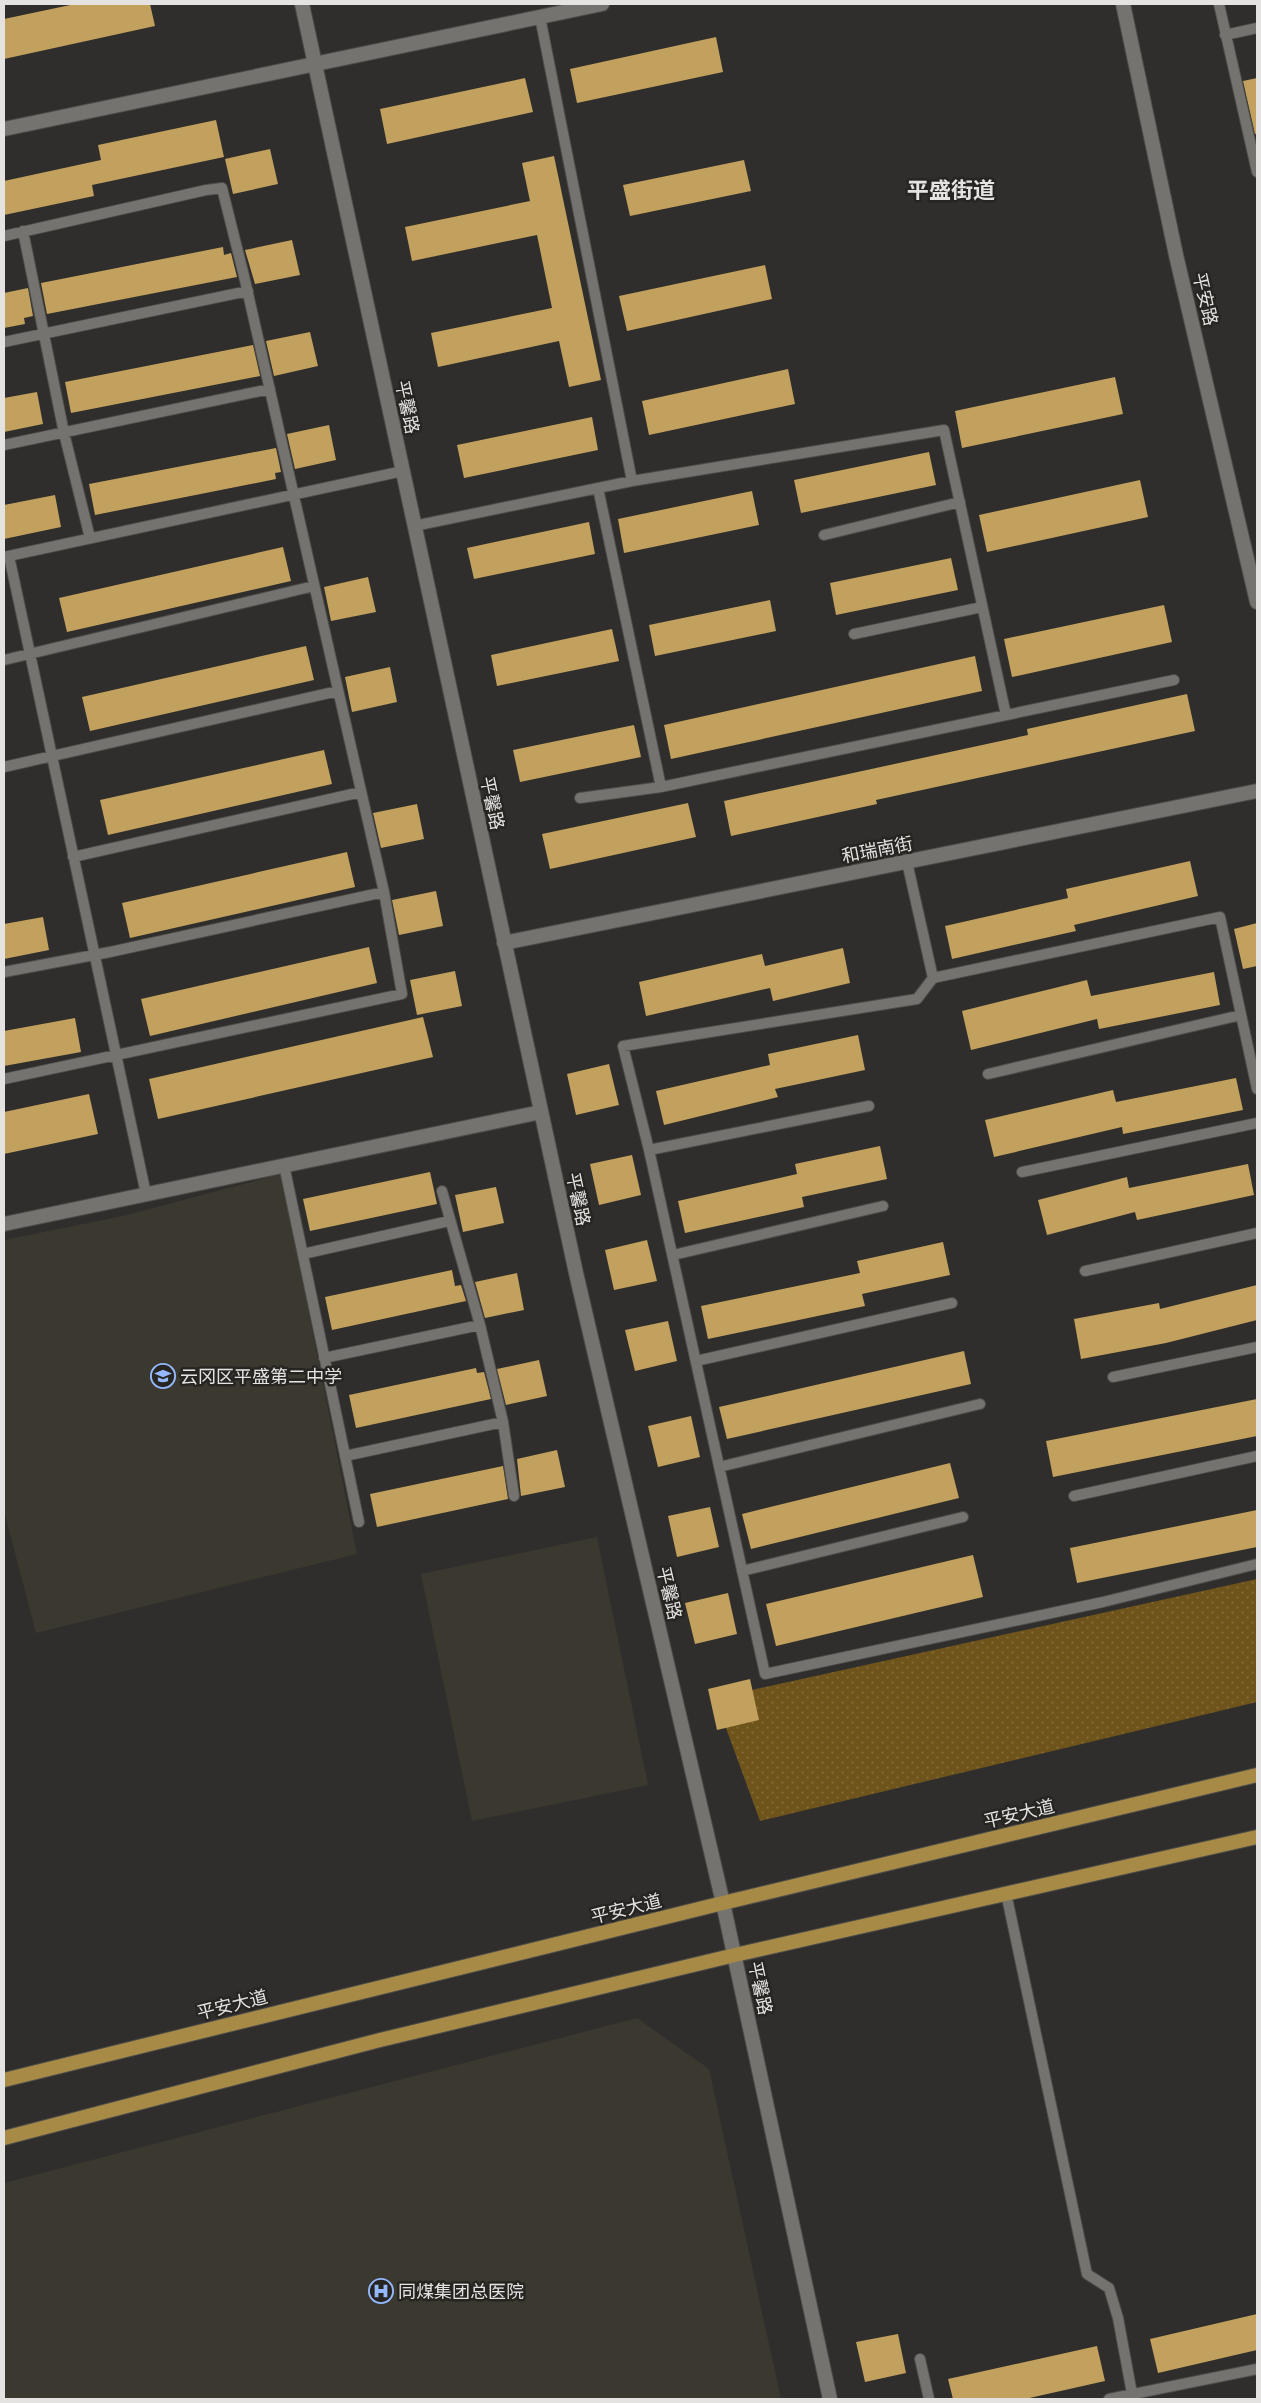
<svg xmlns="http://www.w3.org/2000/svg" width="1261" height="2403" viewBox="0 0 1261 2403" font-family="Ubuntu,'Noto Sans SC',sans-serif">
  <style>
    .built { fill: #3b3830 }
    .park { fill: url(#park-dots) }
    .building { fill: #c1a15d }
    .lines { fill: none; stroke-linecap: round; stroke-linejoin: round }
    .service-casing { stroke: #4d4c49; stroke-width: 12 }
    .minor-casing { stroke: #4d4c49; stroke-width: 16 }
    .primary-casing { stroke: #4d4c49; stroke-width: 16 }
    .service { stroke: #74736f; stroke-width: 10 }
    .minor { stroke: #74736f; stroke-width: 14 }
    .primary { stroke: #a68a46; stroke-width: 14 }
    .labels { text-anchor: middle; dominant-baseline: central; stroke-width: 5; stroke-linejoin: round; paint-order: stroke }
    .street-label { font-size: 18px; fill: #e4e3e1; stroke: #262522 }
    .poi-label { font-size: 18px; fill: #e4e3e1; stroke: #262522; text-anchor: start }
    .district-label { font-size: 22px; font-weight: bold; fill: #e4e3e1; stroke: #262522 }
  </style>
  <defs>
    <pattern id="park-dots" width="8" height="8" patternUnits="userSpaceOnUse" patternTransform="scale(1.25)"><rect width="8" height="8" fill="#6e541a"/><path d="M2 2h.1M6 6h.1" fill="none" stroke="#836c3b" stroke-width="1.8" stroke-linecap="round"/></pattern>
  </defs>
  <rect width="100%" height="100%" fill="#302e2c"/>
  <path class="built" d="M281 1174 357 1554 36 1633 4 1511V1240L123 1216Z
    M597 1537 648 1785 472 1821 421 1574Z
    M637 2018 709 2069 781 2399H4V2183Z"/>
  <path class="park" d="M1257 1579V1702L760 1821 715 1698Z"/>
  <path class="building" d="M75 4H150L155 26 4 59V19Z
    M716 37 723 72 577 103 570 69Z
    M525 78 533 112 387 144 380 109Z
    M1257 78V134H1255L1243 81Z
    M216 120 224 157 92 185 94 196 4 215V181L101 160 98 145Z
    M270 149 278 184 233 194 225 159Z
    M554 156 601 380 569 387 559 341 438 367 431 333 552 308 537 235 412 261 405 227 530 201 522 163Z
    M744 160 751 191 630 216 623 185Z
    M292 240 300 275 255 284 245 250Z
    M223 247 224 255 231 253 237 277 47 314 41 283Z
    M765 265 772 299 627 331 619 296Z
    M28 288 33 316 24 318 25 324 4 328V293Z
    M310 332 318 366 274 376 266 341Z
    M253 345 260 376 71 413 65 382Z
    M788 369 795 404 649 435 642 401Z
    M1115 377 1123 414 962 448 955 411Z
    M37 392 43 424 4 432V398Z
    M592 417 598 450 464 478 457 445Z
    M329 425 336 460 295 469 287 434Z
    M276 448 281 472 275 473 276 479 95 515 89 484Z
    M929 452 936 485 801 513 794 480Z
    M1140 480 1148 517 987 552 979 515Z
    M752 491 759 525 624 553 618 519Z
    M55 495 61 527 4 539V505Z
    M589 522 595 554 474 579 467 548Z
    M283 547 291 581 67 632 59 598Z
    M951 558 958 590 836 615 830 583Z
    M368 577 376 612 331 621 324 587Z
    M770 600 776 631 655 656 649 625Z
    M1164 605 1172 642 1012 677 1004 639Z
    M612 629 619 661 497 686 491 655Z
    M306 646 314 680 90 731 82 697Z
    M975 656 982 691 671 759 664 725Z
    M390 667 397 702 352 712 345 677Z
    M1187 694 1195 731 876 800 877 804 731 836 724 801 1028 735 1027 729Z
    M634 725 641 757 520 782 513 750Z
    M324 750 332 784 108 835 100 800Z
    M688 803 696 837 550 869 542 834Z
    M417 804 424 839 381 848 373 813Z
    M347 852 355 887 130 938 122 903Z
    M1190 861 1198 896 1074 925 1076 931 952 959 945 926 1068 898 1066 889Z
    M436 891 443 926 399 935 392 900Z
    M43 917 49 950 4 959V924Z
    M1257 923V966L1243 969 1234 929Z
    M369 947 377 983 150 1036 141 999Z
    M843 948 850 983 773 1001 770 988 646 1016 639 982 762 954 765 966Z
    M455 971 462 1006 417 1015 410 980Z
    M1214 972 1220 1005 1099 1029 1097 1019 971 1050 962 1011 1087 980 1091 996Z
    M423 1017 433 1057 158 1119 149 1079Z
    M75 1018 81 1052 4 1066V1031Z
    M858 1035 865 1070 775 1089 778 1097 664 1125 656 1091 770 1065 768 1054Z
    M609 1064 619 1105 576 1115 567 1074Z
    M1236 1078 1243 1110 1123 1134 1122 1127 994 1157 985 1120 1113 1090 1116 1102Z
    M89 1094 98 1134 4 1154V1112Z
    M880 1146 887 1179 802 1197 804 1207 685 1233 678 1201 797 1174 795 1164Z
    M632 1155 641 1195 599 1205 590 1164Z
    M1248 1164 1254 1195 1137 1220 1135 1212 1047 1235 1038 1200 1127 1177 1129 1188Z
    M430 1172 437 1204 310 1231 303 1199Z
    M496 1187 504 1223 463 1232 455 1195Z
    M647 1240 657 1281 614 1290 605 1250Z
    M943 1242 950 1275 862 1294 865 1306 708 1339 701 1306 860 1273 857 1261Z
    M452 1270 455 1286 461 1285 466 1301 332 1330 325 1297Z
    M517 1273 524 1310 485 1318 475 1282Z
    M1257 1285V1320L1166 1343 1081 1359 1074 1319 1159 1303 1160 1309Z
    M668 1321 677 1361 635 1371 625 1330Z
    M964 1351 971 1384 727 1439 719 1407Z
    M539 1360 547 1396 506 1405 497 1369Z
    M476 1368 477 1373 484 1372 491 1399 356 1428 349 1395Z
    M1257 1399V1436L1053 1477 1046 1441Z
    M691 1416 700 1457 658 1467 648 1426Z
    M557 1450 565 1487 521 1496 517 1459Z
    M950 1463 959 1498 751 1549 742 1514Z
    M503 1466 508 1499 377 1527 370 1494Z
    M710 1507 719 1547 677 1557 668 1516Z
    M1257 1510V1547L1077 1583 1070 1548Z
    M973 1555 983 1597 776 1646 766 1604Z
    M728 1593 737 1634 695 1644 685 1603Z
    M750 1679 759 1720 717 1730 708 1689Z
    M1257 2314V2350L1158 2373 1150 2339Z
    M898 2334 906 2373 865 2382 856 2342Z
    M1097 2346 1105 2381 1025 2399H953L948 2379Z"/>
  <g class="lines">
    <defs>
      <path id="service" d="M1219 4 1257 172
        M1225 35 1257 28
        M23 231 64 433 90 538
        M4 236 206 190 222 188 244 276 384 892 402 994 4 1079
        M4 342 248 291
        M4 445 270 389
        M632 481 944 430 1006 715
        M598 488 661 787
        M414 526 632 481 540 17
        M824 535 960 502
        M9 556 146 1194
        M4 557 403 471
        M854 634 982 607
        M4 660 314 586
        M4 767 338 691
        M580 798 661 787 1174 680
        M73 857 361 792
        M907 862 933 978 1220 917 1257 1089
        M4 972 110 952 384 892
        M933 978 917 999 623 1046 649 1150 765 1674 1103 1602 1257 1564
        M988 1074 1241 1015
        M649 1150 869 1106
        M284 1165 359 1522
        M1022 1172 1257 1123
        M442 1191 480 1325 503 1422 514 1496
        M303 1254 449 1221
        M673 1255 883 1206
        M1085 1271 1257 1233
        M324 1358 480 1325
        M696 1361 952 1303
        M1113 1377 1257 1347
        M345 1456 503 1422
        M719 1467 980 1404
        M1074 1496 1257 1456
        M742 1571 963 1517
        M1006 1893 1087 2274 1109 2288 1118 2318 1133 2399
        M920 2359 929 2399
        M1109 2399 1257 2369"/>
      <path id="minor" d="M302 4 576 1273 723 1903 830 2399
        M1123 4 1176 255 1257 602
        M4 129 602 4
        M504 943 1257 791
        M4 1224 541 1112"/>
      <path id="primary" d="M4 2080 723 1903 1257 1775
        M4 2138 380 2040 735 1955 1257 1837"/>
    </defs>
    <use href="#service" class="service-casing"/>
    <use href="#minor" class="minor-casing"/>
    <use href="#primary" class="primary-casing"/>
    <use href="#service" class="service"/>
    <use href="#minor" class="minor"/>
    <use href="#primary" class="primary"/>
  </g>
  <defs>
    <symbol id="school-ring" viewBox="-11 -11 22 22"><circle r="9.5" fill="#262522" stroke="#95b7fd" stroke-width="1.5"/><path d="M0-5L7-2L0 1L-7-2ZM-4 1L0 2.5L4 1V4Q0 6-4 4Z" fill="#95b7fd"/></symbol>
    <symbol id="hospital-ring" viewBox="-11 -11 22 22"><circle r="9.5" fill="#262522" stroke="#95b7fd" stroke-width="1.5"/><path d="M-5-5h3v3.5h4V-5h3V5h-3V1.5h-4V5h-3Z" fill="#95b7fd"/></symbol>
  </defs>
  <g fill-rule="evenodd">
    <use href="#school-ring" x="149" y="1362" width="28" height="28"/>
    <use href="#hospital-ring" x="367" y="2277" width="28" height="28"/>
  </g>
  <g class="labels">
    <g class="street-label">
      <text transform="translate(1206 299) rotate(77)">平安路</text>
      <text transform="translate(408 407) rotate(78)">平馨路</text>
      <text transform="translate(493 803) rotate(78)">平馨路</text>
      <text transform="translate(877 849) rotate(-11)">和瑞南街</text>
      <text transform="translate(579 1199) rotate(78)">平馨路</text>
      <text transform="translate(670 1593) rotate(77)">平馨路</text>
      <text transform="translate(1019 1813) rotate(-13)">平安大道</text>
      <text transform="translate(626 1908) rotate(-14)">平安大道</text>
      <text transform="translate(761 1988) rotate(78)">平馨路</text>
      <text transform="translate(232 2004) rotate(-14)">平安大道</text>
    </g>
    <g class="poi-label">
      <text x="180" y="1376">云冈区平盛第二中学</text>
      <text x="398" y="2291">同煤集团总医院</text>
    </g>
    <g class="district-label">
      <text x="951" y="189">平盛街道</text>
    </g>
  </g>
  <rect width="1261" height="2403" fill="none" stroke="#e4e3e1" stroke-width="10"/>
</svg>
